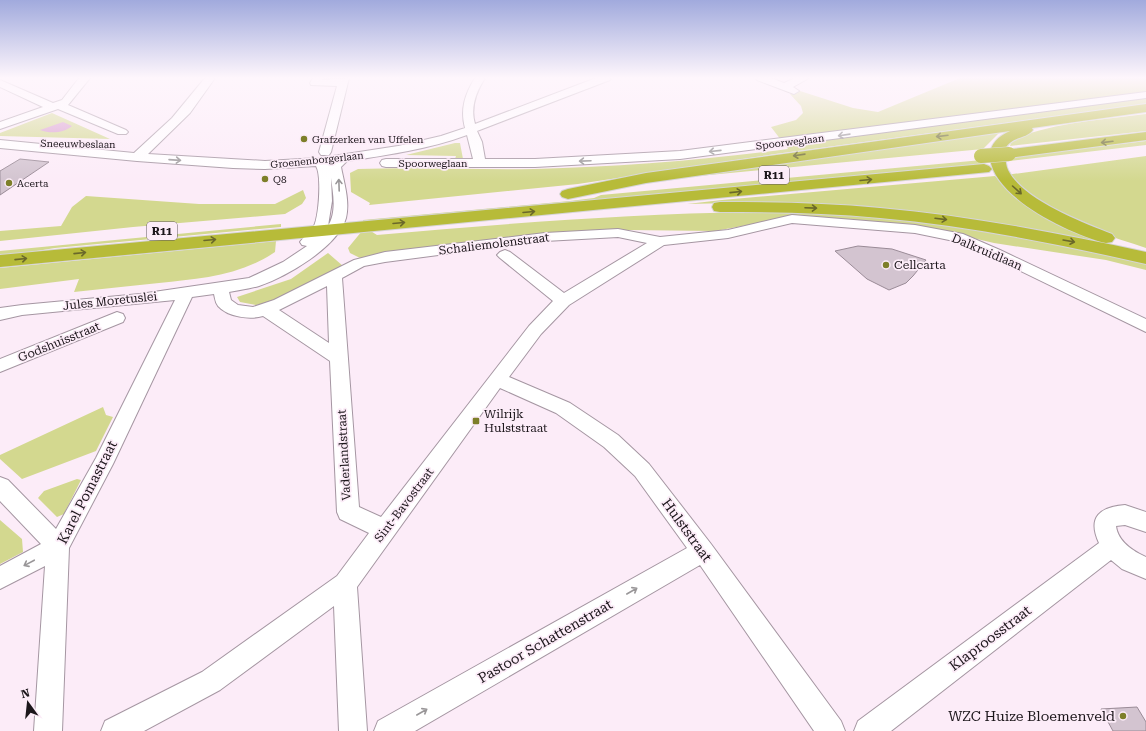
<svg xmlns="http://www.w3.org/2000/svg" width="1146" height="731" viewBox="0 0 1146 731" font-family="'Roboto Serif',serif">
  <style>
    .green { fill: #d3d88f }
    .water { fill: #d79acc }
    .building { fill: #d3c4d0; stroke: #9a8b97 }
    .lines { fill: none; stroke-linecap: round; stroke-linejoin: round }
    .minor-casing { stroke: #a596a2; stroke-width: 2 }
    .highway-casing { stroke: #d6d5d6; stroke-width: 2 }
    .minor { fill: #fff; fill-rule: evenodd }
    .highway { fill: #b7bb39; fill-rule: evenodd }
    .highway-bridge-casing { stroke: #d6d5d6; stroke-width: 15; stroke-linecap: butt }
    .highway-bridge { stroke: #b7bb39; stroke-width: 14 }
    .oneway { stroke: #999698 }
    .oneway2 { stroke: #6a682a }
    .poi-dot { fill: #7d7f29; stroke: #fcecf8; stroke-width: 1.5 }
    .labels { text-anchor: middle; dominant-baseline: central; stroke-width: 3.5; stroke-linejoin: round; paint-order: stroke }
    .far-poi-label { font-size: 10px; fill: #1c161b; stroke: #fcecf8; text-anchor: start }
    .far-street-label { font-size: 10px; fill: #1c161b; stroke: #fcecf8 }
    .shield { fill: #fcecf8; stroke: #5f565d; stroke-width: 1 }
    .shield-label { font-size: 11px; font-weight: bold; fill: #1c161b }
    .street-label { font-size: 12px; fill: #1c161b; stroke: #fcecf8 }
    .poi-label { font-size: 12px; fill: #1c161b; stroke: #fcecf8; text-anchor: start }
    .near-street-label { font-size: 14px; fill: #1c161b; stroke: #fcecf8 }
    .near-poi-label { font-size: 14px; fill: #1c161b; stroke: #fcecf8; text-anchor: end }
  </style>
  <rect width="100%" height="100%" fill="#fcecf8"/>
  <path class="green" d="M960 78H1146V104L775 154 578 184 369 205 370 203 351 192 350 173 358 169C417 167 476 170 534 169 619 167 704 160 788 149L771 127 796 120 803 113 801 106 790 94 797 90 853 108 878 112Z
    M52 113 110 139 0 136V133Z
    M1146 114V131L1010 146 1012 140C1054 122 1101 120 1146 114Z
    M999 133 983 149 667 179 831 154Z
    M1146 141V145L1010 161 1009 157Z
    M455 143H460L463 159H455L456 156 406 155Z
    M1146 156V248C1113 237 1076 226 1047 208 1032 198 1019 185 1006 175Z
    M982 160 983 164 363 222V220L570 201 594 198 601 195Z
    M995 176C1025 212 1060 224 1102 243L1000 224 732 203 687 204 722 200Z
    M303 190 306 198 302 204 285 214 133 227 0 241V231L61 226 72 207 86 196 199 204H275Z
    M751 212C809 214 868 215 926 222 1000 230 1073 247 1146 264V270L1106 260 994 243 951 233 785 218 715 231 628 230 578 231 539 234 381 253 360 258 350 253 348 248 362 231 369 230 377 235C501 224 625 214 751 212Z
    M281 224V227L55 248 0 257V251Z
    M276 241 275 252C240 276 199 279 159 283 130 286 102 289 74 292L79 279 0 289V268Z
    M328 253 343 266 274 302 256 305 240 302 237 297 291 279Z
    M103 407 106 415 113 417 96 451 22 479 0 459V455Z
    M77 479 81 480 64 514 57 517 38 498 44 491Z
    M0 520 22 539 23 552 0 564Z"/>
  <path class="water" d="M63 122 72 126C64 133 50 134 40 130Z"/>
  <path class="building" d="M20 159 49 162 0 195V171Z
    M858 246 892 249 926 260 913 276 906 283 889 290 867 279 835 251Z
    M1137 707 1146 722V731H1113L1101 709Z"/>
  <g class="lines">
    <defs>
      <path id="minor" d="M79 78H90L68 105 126 130 128 132 126 134H118L58 109 0 129V122L43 107 0 87V80L53 103 62 100Z
        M205 78H215L190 113 148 154 265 161 320 158 398 146 441 136 465 128C460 109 465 94 475 78H485C476 92 470 107 475 124L596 78H611L610 80 477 131 482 142 485 159H535L680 151 1146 92V98L680 159 535 167H386L382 166 380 163 382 160 386 159H473L467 135C429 149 388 155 347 161L341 167C344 183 350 201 346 218 338 247 286 277 259 286 249 289 239 290 229 292L231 300 238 305 253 307 274 300 354 260 385 252 545 233 618 229 660 237 728 230 792 215 915 225 963 234 1000 250 1146 319V332L990 256 954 241 915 233 792 223 728 238 664 245 569 305 541 334 509 377 570 403 618 435 649 464 711 544 841 721 845 731H814L700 565 415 731H374L378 721 687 548 635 476 604 447 556 413 500 388 357 587 367 731H339L334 606 220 690 144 731H101L105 721 202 672 337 576 369 533 340 519 337 512 330 361 263 316C250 320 228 317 218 306 215 302 215 298 214 294L192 297 113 464 69 548 62 731H34L45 566 0 589V566L41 544 0 501V477L8 480 56 529 96 458 175 300 22 315 0 320V308L22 305 140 294 249 278 283 262 307 246 302 245 300 242C303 237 310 234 313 228 319 218 322 176 316 166L265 169 233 168 137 161 0 148V140L134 153 172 118ZM331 178C333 193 337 212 328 226L332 201ZM618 237 647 243 564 293 510 252 505 250 500 252 497 255 500 258 553 301 529 326 381 517 359 507 342 278 364 266 385 262 545 241ZM327 286 329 343 279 310Z
        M313 78H323L322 80 349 78 331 152 329 155H321L319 152 337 86 311 85 310 83Z
        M756 78H771L784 83 795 78H809L793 87 799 91 794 94 757 80Z
        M117 312 123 314 125 318 123 322 0 372V359Z
        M1125 505 1146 512V532L1125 525 1116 526C1118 542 1133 551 1146 557V579L1122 569 1111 560 891 731H854L858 721 1099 543C1087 517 1100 507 1125 505Z"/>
      <path id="highway" d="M1146 104V112L1032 128 1033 130C1027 139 1012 136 1005 149V150L1146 132V140L1009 158H1005C1006 161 1006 166 1008 170 1023 200 1082 222 1112 234L1115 238 1112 242 1106 243C1070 234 996 199 990 159 988 146 998 136 1010 131L646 183 568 199 562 197 560 194 562 191 568 189 646 173Z
        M984 164 989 166 992 169 989 172 0 267V255Z
        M720 202C774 202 827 203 880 208 970 216 1058 233 1146 252V264C1058 244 970 226 880 218 827 213 774 212 720 212L714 211 712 207 714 203Z"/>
    </defs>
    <use href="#minor" class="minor-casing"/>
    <use href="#highway" class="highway-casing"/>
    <use href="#minor" class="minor"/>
    <use href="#highway" class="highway"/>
    <defs>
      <path id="highway-bridge" d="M981 156 1009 154"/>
    </defs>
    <use href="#highway-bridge" class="highway-bridge-casing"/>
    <use href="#highway-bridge" class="highway-bridge"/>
  </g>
  <defs><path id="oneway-shaft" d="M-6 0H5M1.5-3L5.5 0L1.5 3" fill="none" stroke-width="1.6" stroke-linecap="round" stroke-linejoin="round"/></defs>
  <g class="oneway">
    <use href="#oneway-shaft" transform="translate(844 135) rotate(172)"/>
    <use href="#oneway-shaft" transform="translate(715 151) rotate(174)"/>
    <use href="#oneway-shaft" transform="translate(175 160) rotate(4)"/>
    <use href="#oneway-shaft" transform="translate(585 161) rotate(178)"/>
    <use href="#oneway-shaft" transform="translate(339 185) rotate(-92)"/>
    <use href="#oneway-shaft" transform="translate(29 563) rotate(152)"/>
    <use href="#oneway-shaft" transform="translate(632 591) rotate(-30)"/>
    <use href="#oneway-shaft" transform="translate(422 712) rotate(-30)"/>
  </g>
  <g class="oneway2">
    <use href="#oneway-shaft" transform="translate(942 136) rotate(173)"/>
    <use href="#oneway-shaft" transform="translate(1107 142) rotate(173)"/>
    <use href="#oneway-shaft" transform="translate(799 155) rotate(172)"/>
    <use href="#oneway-shaft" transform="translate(866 180) rotate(-5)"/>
    <use href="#oneway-shaft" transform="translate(1017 190) rotate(42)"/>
    <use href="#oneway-shaft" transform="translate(736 192) rotate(-6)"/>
    <use href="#oneway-shaft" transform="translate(811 208) rotate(2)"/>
    <use href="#oneway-shaft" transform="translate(529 212) rotate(-5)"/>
    <use href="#oneway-shaft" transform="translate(941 219) rotate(7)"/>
    <use href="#oneway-shaft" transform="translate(399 223) rotate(-5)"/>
    <use href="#oneway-shaft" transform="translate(210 240) rotate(-5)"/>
    <use href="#oneway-shaft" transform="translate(1069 241) rotate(10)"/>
    <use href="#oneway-shaft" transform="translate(80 253) rotate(-6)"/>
    <use href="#oneway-shaft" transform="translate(21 259) rotate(-6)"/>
  </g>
  <linearGradient id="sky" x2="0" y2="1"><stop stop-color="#a1aadd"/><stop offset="0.43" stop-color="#fef6fc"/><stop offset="1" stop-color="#fef6fc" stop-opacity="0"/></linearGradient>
  <rect width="1146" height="181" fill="url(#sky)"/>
  <g class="poi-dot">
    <circle cx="304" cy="139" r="4"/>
    <circle cx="265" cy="179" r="4"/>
    <circle cx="9" cy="183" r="4"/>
    <circle cx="886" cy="265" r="4"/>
    <rect x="472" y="417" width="8" height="8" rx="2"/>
    <circle cx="1123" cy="716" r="4"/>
  </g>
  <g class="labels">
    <g class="far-poi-label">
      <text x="312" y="139">Grafzerken van Uffelen</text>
      <text x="273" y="179">Q8</text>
      <text x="17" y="183">Acerta</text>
    </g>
    <g class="far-street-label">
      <text transform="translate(790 142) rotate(-7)">Spoorweglaan</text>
      <text transform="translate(78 144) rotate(1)">Sneeuwbeslaan</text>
      <text transform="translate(317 160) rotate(-6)">Groenenborgerlaan</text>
      <text x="433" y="163">Spoorweglaan</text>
    </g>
    <g class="shield">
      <rect x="759" y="166" width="30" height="18" rx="3"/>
      <rect x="147" y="222" width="30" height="18" rx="3"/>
    </g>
    <g class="shield-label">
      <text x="774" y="175">R11</text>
      <text x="162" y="231">R11</text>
    </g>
    <g class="street-label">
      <text transform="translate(494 244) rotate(-7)">Schaliemolenstraat</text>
      <text transform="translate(987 252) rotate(23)">Dalkruidlaan</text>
      <text transform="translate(110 301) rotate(-6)">Jules Moretuslei</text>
      <text transform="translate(59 342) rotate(-22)">Godshuisstraat</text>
      <text transform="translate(344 455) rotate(-93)">Vaderlandstraat</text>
      <text transform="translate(404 505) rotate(-53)">Sint-Bavostraat</text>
    </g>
    <g class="poi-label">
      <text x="894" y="265">Cellcarta</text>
      <text x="484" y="414">Wilrijk<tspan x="484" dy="14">Hulststraat</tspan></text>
    </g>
    <g class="near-street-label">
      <text transform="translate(87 492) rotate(-63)">Karel Pomastraat</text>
      <text transform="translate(687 530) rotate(54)">Hulststraat</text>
      <text transform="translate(990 638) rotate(-37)">Klaproosstraat</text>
      <text transform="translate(545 641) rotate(-30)">Pastoor Schattenstraat</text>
    </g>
    <g class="near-poi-label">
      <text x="1115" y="716">WZC Huize Bloemenveld</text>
    </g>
  </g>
  <g transform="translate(28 703) rotate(345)" stroke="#fcecf8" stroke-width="3" paint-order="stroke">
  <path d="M0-3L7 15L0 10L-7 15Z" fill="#1c161b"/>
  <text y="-6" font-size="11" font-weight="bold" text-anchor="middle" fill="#1c161b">N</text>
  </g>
</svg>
